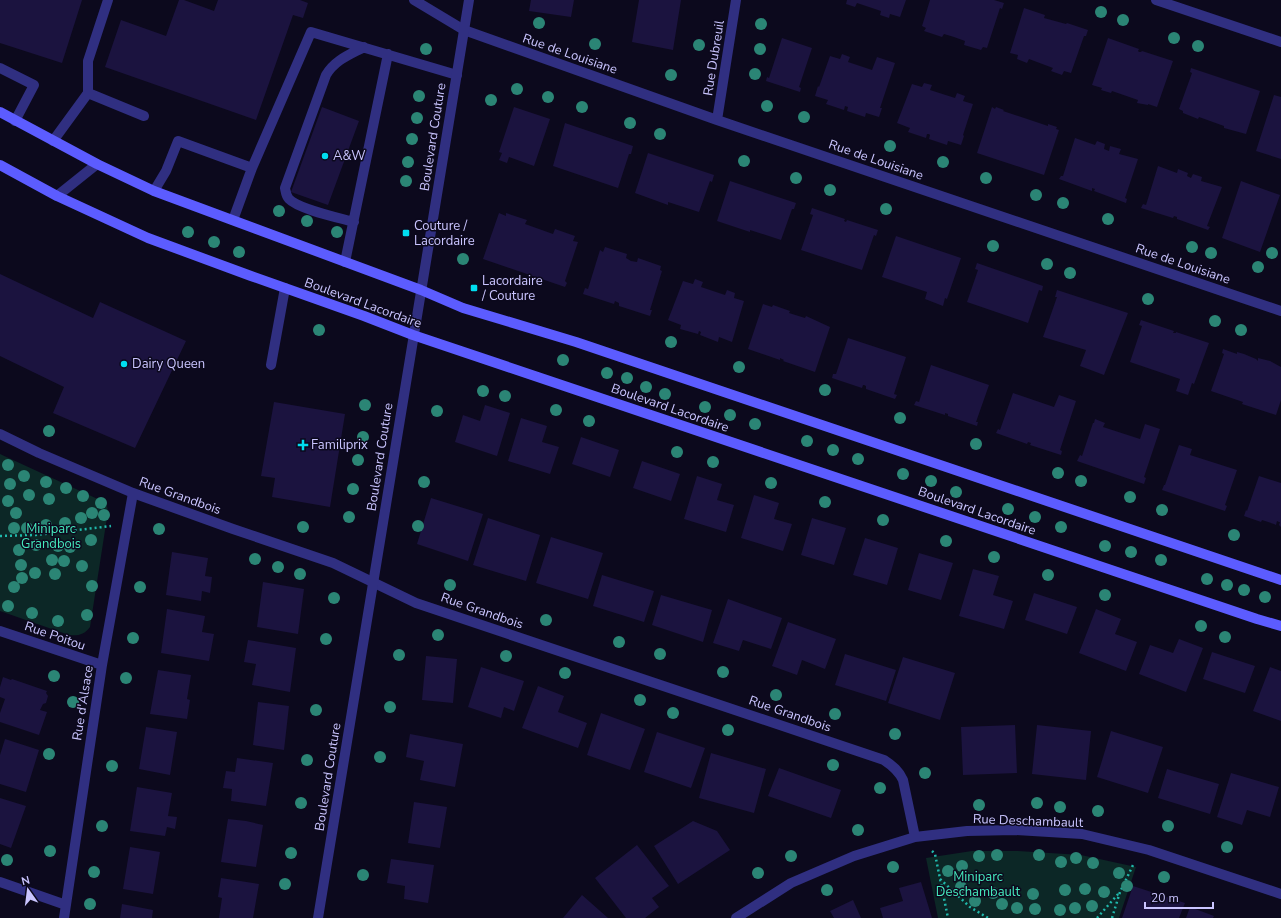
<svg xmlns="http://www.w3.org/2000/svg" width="1281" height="918" viewBox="0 0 1281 918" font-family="'Nunito Sans',sans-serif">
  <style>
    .green { fill: #0c2726 }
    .building { fill: #1b133f }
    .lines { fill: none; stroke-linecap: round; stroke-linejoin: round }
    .path { stroke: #20b8ab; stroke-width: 2.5; stroke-dasharray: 2 3; stroke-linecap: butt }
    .service { stroke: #302f81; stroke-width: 10 }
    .minor { stroke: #302f81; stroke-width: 10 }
    .tertiary { stroke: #302f81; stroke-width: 10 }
    .secondary { stroke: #5c5cff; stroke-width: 10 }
    .tree { fill: #2b8575 }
    .poi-dot { fill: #00ddf0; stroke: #0c091d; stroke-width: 1.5 }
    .labels { text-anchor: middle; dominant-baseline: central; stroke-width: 3; stroke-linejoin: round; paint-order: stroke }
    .street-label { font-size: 13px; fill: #cac5ff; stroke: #0c091d }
    .poi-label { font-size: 13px; fill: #cac5ff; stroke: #0c091d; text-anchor: start }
    .park-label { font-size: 13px; fill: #45eabd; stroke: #0c091d }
  </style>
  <rect width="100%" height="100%" fill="#0c091d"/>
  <path class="green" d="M0 454 102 501 107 506 108 511 90 627C84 635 78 636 69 635L0 611Z
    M972 851H1018L1081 855 1136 867 1119 918H938L926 858Z"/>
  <path class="building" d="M0 0H82L62 63 0 43Z
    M179 0H184L214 11 218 0H300L308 3 303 18 293 15 256 120 105 67 121 20 166 36Z
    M531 0H574L571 17 529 11Z
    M639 0H681L673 50 632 42Z
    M847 0H906L900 17 890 14 889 18 880 15 881 11 857 3 855 7 846 4Z
    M930 0H994L1004 3 1002 9 1000 8 987 48 983 47 981 50 964 45 965 41 954 37 944 34 942 37 924 31 926 28 922 26Z
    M1024 8 1045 15 1044 18 1066 24 1067 23 1088 30 1086 36H1084L1071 73 1064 71 1062 75 1051 71 1053 68 1029 59 1027 63 1017 59 1018 55 1010 53Z
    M782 38 812 48 799 87 801 88 800 92 766 81 767 77 769 78Z
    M1108 38 1139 49 1138 51 1139 52H1141L1142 51 1173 61 1157 107 1148 104V105L1137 103 1138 100 1112 91 1111 93 1101 90 1102 88 1092 85Z
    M842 54 850 57 848 62 872 70 877 57 895 63 880 108H882L879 117 866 113 865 117 847 111 848 107 845 106 844 110 826 104 828 100 815 96 818 86 819 87 830 56 840 59Z
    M1191 68 1260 91 1246 134 1224 128V126L1199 117 1198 119 1183 113V111L1179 109 1192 73 1190 72Z
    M924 83 932 85 930 90 955 98 957 93 965 96 963 101 973 104 963 135 964 136 961 145 948 141 947 145 929 139 930 135 929 134H927L926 138 908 132 910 128 897 123 912 84 922 87Z
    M1274 95 1281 97V159L1256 151Z
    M322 107 359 121 328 205 291 192Z
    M514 107 550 119 534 166 509 157 507 163 499 160 502 153 499 152Z
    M992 107 995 109 996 107 1004 110 1003 111 1048 126V124L1057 127 1056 129 1059 130 1044 175 977 153Z
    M565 123 633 146 631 154H629L618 188 553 166Z
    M1075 138 1095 145 1097 141 1105 144 1104 149 1109 151 1110 146 1121 149 1119 154 1138 159 1125 198 1127 199 1126 203 1094 191 1095 189 1092 188V191L1059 179 1061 176H1063Z
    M648 153 714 175 712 182 710 181 699 212 668 202V205L635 193Z
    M1158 166 1177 173 1178 169 1188 173 1187 176 1191 178 1193 174 1202 177 1201 181 1222 187 1207 226 1210 227 1208 230 1177 219V217L1174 216 1173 218 1141 208 1143 204 1146 205Z
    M730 181 796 203 794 209H792L781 240 750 230V232L717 221Z
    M1241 181 1280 195 1260 252 1222 238Z
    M812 208 845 219 844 221 846 222 847 220 878 230 876 236 874 235 862 270 801 250 813 215 810 214Z
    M499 213 506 216V213L527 220 525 224 553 234 555 229 575 236 573 241 578 242 565 281 567 283 565 287 483 259Z
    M896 236 961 258 947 299 945 298 943 306 925 299 927 292 882 277Z
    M605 247 627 254 626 258 631 261 637 262 638 258 661 266 660 270 662 271 650 310H652L650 316 619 306V303L615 301 614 304 583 294 585 288 588 289 600 250 603 252Z
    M977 263 1043 286 1042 291 1039 290 1028 323 967 302 978 270 975 269Z
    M0 274 93 318 100 302 186 341 135 448 53 413 64 387 0 356Z
    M695 279 703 282 701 287 725 295 727 290 735 293 734 298 744 301 732 342 719 337 718 342 700 335 701 332 699 331 698 334 680 329 681 325 668 320 683 281 693 284Z
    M1057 290 1128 313 1104 375 1080 366 1086 350 1043 337 1057 297H1055Z
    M763 304 772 307 773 305 790 311 789 313 805 318 806 316 830 327 815 372 783 361 784 360 780 358V360L748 349Z
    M1141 320 1174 331 1173 333H1176V332L1209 343 1194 384 1192 383 1188 395 1176 391 1180 379 1130 362 1142 326 1139 325Z
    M848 338 906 357 894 394 897 395 895 399 866 389V386L864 385H863L862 388 832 378 833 374H836Z
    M1223 349 1237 354V352L1244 354 1256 359 1258 361V358L1270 361 1281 367V400L1276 415 1242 404 1243 402 1211 391 1224 354 1222 353Z
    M931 365 989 385 976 422H978L977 426 948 416V414L945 413V415L914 405 916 401 919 402Z
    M1013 393 1054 407 1059 395 1076 401 1060 450 1062 451 1061 455 1030 445 1031 443 1028 442 1027 444 996 433 998 429 1000 430Z
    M274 402 345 414 330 507 272 497 275 478 261 476Z
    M485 405 510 413 497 456 455 442 463 415 480 421Z
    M521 418 547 426 542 442 559 447 550 474 508 461Z
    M1095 419 1105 423 1103 427 1140 439 1145 424 1160 429 1144 477 1146 478 1144 484 1077 461 1080 455 1082 456 1093 423H1094Z
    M581 437 619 450 610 477 572 464Z
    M1179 445 1192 449 1190 455 1237 470 1225 505 1227 506 1225 511 1162 490 1164 485H1165Z
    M642 461 680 474 671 501 633 488Z
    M697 476 722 484 717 500 734 505 726 532 684 519Z
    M1259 476 1281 483V527L1279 525 1280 522H1279L1277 521 1276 525 1274 524 1262 520 1261 522 1244 516 1246 510 1247 511Z
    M754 495 779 503 774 519 792 524 783 551 741 538Z
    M431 498 483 514 468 561 417 544Z
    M488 518 540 535 526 581 473 565Z
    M812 518 846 528 834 565 801 555Z
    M551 537 603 553 588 599 536 583Z
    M865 538 898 548 887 585 853 575Z
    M172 552 208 558 205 576 212 577 210 593 202 591 201 601 166 595Z
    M919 553 953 563 941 600 908 590Z
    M973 569 999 576 993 595 1013 601 1004 629 959 616Z
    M602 575 654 591 644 622 593 606Z
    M263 582 304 589 298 634 257 627Z
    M1034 593 1077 607 1067 634 1025 620Z
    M661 595 712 610 703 642 652 625Z
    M728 599 782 618 771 649 743 640 739 651 713 643Z
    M167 609 205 616 202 632 214 634 209 661 161 653Z
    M1096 609 1121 619 1115 634 1137 642 1126 671 1079 653Z
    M788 622 836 639 825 669 802 660 797 675 772 666Z
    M1179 639 1203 648 1186 692 1139 674 1150 645 1173 653Z
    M248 640 296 648 290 692 252 685 256 664 244 662Z
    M1212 652 1255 666 1245 693 1203 679Z
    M845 654 896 670 886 701 835 685Z
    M426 656 457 659 453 703 422 700Z
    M903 657 955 673 940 720 888 703Z
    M481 667 524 681 514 711 504 707 501 718 468 707Z
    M1270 667 1281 671V721L1253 711Z
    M158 670 191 675 187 699 190 700 187 719 150 714Z
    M3 677 11 680 12 679 47 691 46 693 48 696 46 703 43 704 40 710 47 712 39 735 0 722V713L5 699 0 697V687Z
    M538 686 564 696 558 712 587 723 578 748 522 728Z
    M258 702 289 706 284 750 253 745Z
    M601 713 645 729 630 770 587 755Z
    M1015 725 1017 773 963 775 961 727Z
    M1037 725 1091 731 1086 780 1032 774Z
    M146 727 177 732 170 775 139 769Z
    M1111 731 1163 747 1148 793 1097 777Z
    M657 732 705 748 691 788 644 772Z
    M410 734 463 744 455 787 420 780 424 761 406 757Z
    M5 739 39 750 26 792 0 784V755Z
    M711 753 766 769 754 813 699 798Z
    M237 758 273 763 266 806 231 801 232 789 223 788 226 771 235 772Z
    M779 768 841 790 831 818 768 796Z
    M1167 769 1219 784 1210 814 1158 798Z
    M1231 773 1279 787 1270 817 1247 810 1242 825 1217 817Z
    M137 787 172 793 168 816 177 817 175 829 167 827 165 836 130 831Z
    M0 798 26 806 11 848 0 844Z
    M414 802 447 807 440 848 408 843Z
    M228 819 246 821 263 825 256 867 221 862Z
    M693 821 717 831 730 850 678 884 654 846Z
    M637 845 669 886 652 898 659 907 645 918H626L595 878Z
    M130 847 160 852 153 894 123 889Z
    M391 859 434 865 428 903 404 899 405 886 387 883Z
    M221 878 259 884 253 918H219L222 898 218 897Z
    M921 882 932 918H883L880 908 903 901 899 888Z
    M1133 886 1185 903 1179 918H1122Z
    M582 895 608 918H563Z
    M853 900 861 918H834L830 911Z
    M122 904 153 910 152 918H120Z
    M1190 907 1214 916 1213 918H1186Z"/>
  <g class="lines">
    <path class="path" d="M0 536 36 535 111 526
      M932 851 935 854 948 918
      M940 879 970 907 988 918
      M1097 918 1119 893
      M1112 918 1120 892 1134 863"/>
    <path class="service" d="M414 0 464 30
      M0 68 34 85 15 121
      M88 93V61L108 0
      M53 141 88 93 144 116
      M154 191 166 171 178 141 252 168
      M57 196 97 164
      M233 220 252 168 311 32 457 75
      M354 222C340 218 298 209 289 199 286 196 286 193 285 188L326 75C335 60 349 55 364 47
      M345 262 388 54
      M271 365 285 288"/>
    <path class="minor" d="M1156 0 1281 42
      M464 30 717 120 1281 311
      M717 120 736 0
      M0 434 39 453 133 493 233 529 333 563 416 603 884 760C893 766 899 771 903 780L915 837
      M0 631 102 665
      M0 882 66 905
      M64 918 102 665 133 493
      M736 918 791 883 854 856 915 837 967 831 1015 830 1082 834 1149 850 1281 894"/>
    <path class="tertiary" d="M318 918 469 0"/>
    <path class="secondary" d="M0 112 97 164 154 191 421 290 463 308 576 342 1281 580
      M0 165 57 196 148 238 251 276 364 316 413 335 1257 619 1281 626"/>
  </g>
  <g class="tree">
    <circle cx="1101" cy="12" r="6"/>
    <circle cx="1123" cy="20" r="6"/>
    <circle cx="539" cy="23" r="6"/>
    <circle cx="761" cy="24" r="6"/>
    <circle cx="1174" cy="38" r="6"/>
    <circle cx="595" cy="44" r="6"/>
    <circle cx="699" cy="45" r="6"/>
    <circle cx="1198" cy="46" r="6"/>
    <circle cx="426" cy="49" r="6"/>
    <circle cx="760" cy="49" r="6"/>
    <circle cx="755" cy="74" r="6"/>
    <circle cx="671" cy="75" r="6"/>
    <circle cx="517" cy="89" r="6"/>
    <circle cx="419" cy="96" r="6"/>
    <circle cx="548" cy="97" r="6"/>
    <circle cx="491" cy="100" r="6"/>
    <circle cx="767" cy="106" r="6"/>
    <circle cx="582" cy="107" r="6"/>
    <circle cx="804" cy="117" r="6"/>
    <circle cx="417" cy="118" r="6"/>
    <circle cx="630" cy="123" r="6"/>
    <circle cx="660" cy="134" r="6"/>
    <circle cx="412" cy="139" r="6"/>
    <circle cx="890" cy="146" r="6"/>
    <circle cx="744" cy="161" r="6"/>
    <circle cx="408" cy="162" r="6"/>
    <circle cx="943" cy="162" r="6"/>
    <circle cx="796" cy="178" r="6"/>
    <circle cx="986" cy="178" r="6"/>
    <circle cx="406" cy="181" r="6"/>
    <circle cx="830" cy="190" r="6"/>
    <circle cx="1036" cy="195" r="6"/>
    <circle cx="1063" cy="203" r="6"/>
    <circle cx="886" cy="209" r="6"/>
    <circle cx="279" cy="211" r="6"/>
    <circle cx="1108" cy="219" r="6"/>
    <circle cx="307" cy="221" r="6"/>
    <circle cx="188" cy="232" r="6"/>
    <circle cx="337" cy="232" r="6"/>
    <circle cx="214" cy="242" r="6"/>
    <circle cx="993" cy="246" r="6"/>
    <circle cx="1192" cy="247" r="6"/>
    <circle cx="239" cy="252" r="6"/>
    <circle cx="1211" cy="253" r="6"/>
    <circle cx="1272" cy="253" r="6"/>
    <circle cx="463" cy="259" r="6"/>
    <circle cx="1047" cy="264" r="6"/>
    <circle cx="1258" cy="267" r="6"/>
    <circle cx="1070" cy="273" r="6"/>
    <circle cx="1148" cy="299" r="6"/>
    <circle cx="1215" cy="321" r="6"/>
    <circle cx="319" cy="330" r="6"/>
    <circle cx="1241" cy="330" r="6"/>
    <circle cx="671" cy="342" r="6"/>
    <circle cx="563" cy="360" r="6"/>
    <circle cx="739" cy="367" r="6"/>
    <circle cx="607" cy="373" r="6"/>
    <circle cx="627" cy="378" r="6"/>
    <circle cx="646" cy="387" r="6"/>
    <circle cx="825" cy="390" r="6"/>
    <circle cx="483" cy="391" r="6"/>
    <circle cx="665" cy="394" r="6"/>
    <circle cx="505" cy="396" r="6"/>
    <circle cx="365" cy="405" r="6"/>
    <circle cx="705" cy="407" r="6"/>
    <circle cx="556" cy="410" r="6"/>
    <circle cx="437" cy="411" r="6"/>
    <circle cx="730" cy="415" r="6"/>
    <circle cx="900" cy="418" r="6"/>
    <circle cx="589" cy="421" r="6"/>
    <circle cx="755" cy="424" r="6"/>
    <circle cx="49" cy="431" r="6"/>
    <circle cx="363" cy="437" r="6"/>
    <circle cx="807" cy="441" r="6"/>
    <circle cx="976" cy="444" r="6"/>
    <circle cx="833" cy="450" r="6"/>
    <circle cx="677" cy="452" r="6"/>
    <circle cx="858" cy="459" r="6"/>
    <circle cx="358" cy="460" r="6"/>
    <circle cx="713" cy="462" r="6"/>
    <circle cx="8" cy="465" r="6"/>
    <circle cx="1058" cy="473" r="6"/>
    <circle cx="903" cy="474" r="6"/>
    <circle cx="24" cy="476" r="6"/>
    <circle cx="931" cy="481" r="6"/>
    <circle cx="1081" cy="481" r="6"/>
    <circle cx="46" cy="482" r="6"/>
    <circle cx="424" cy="482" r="6"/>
    <circle cx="771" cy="483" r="6"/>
    <circle cx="10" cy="484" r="6"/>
    <circle cx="66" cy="488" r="6"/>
    <circle cx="353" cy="489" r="6"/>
    <circle cx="956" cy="492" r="6"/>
    <circle cx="29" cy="495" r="6"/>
    <circle cx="83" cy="496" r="6"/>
    <circle cx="1130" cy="497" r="6"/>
    <circle cx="49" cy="499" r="6"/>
    <circle cx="8" cy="501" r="6"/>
    <circle cx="825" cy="502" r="6"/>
    <circle cx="101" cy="503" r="6"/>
    <circle cx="1008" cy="509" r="6"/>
    <circle cx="1162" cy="510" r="6"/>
    <circle cx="16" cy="513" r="6"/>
    <circle cx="92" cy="513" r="6"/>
    <circle cx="104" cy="515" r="6"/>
    <circle cx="349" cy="517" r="6"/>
    <circle cx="1035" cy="517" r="6"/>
    <circle cx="81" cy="518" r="6"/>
    <circle cx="883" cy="520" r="6"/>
    <circle cx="65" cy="523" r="6"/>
    <circle cx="46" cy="525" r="6"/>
    <circle cx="418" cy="526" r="6"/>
    <circle cx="303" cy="527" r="6"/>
    <circle cx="1061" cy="527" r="6"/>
    <circle cx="14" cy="528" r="6"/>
    <circle cx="27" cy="528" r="6"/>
    <circle cx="159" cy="529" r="6"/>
    <circle cx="1234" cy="535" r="6"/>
    <circle cx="91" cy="540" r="6"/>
    <circle cx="946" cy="541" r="6"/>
    <circle cx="36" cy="545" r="6"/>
    <circle cx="58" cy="546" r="6"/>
    <circle cx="1105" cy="546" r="6"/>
    <circle cx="70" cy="547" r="6"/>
    <circle cx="19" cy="550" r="6"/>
    <circle cx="1131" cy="552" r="6"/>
    <circle cx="994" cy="557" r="6"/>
    <circle cx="255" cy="559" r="6"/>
    <circle cx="52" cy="560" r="6"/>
    <circle cx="1161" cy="560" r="6"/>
    <circle cx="64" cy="561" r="6"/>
    <circle cx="21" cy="565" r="6"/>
    <circle cx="82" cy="566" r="6"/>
    <circle cx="278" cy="567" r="6"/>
    <circle cx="35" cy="573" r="6"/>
    <circle cx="55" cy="574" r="6"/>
    <circle cx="300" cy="574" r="6"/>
    <circle cx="1048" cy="575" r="6"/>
    <circle cx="22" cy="578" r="6"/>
    <circle cx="1207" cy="579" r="6"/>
    <circle cx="450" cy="585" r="6"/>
    <circle cx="1227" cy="585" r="6"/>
    <circle cx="92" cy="586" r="6"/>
    <circle cx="14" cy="587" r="6"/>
    <circle cx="140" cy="587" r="6"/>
    <circle cx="1244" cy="590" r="6"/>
    <circle cx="1105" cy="595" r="6"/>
    <circle cx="1265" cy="597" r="6"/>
    <circle cx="334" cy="598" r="6"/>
    <circle cx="8" cy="606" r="6"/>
    <circle cx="32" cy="613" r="6"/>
    <circle cx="87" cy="615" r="6"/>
    <circle cx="546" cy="620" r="6"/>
    <circle cx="58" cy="621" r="6"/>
    <circle cx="1201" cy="626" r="6"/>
    <circle cx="438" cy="635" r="6"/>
    <circle cx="1225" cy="637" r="6"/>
    <circle cx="133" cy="638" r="6"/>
    <circle cx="326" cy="639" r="6"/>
    <circle cx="619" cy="642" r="6"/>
    <circle cx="660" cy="654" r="6"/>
    <circle cx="399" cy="655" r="6"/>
    <circle cx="506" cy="656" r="6"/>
    <circle cx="723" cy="672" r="6"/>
    <circle cx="565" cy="673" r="6"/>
    <circle cx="54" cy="676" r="6"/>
    <circle cx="126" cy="678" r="6"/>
    <circle cx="776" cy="695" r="6"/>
    <circle cx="640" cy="700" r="6"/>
    <circle cx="73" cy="702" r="6"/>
    <circle cx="390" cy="707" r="6"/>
    <circle cx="316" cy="710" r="6"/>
    <circle cx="673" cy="713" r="6"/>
    <circle cx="835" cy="714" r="6"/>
    <circle cx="728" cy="730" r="6"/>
    <circle cx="895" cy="734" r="6"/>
    <circle cx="49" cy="754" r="6"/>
    <circle cx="380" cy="757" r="6"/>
    <circle cx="307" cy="760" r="6"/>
    <circle cx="833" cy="765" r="6"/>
    <circle cx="112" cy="766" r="6"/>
    <circle cx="925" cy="773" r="6"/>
    <circle cx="880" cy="788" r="6"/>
    <circle cx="301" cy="803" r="6"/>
    <circle cx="1037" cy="803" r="6"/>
    <circle cx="979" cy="805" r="6"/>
    <circle cx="1060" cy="807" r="6"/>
    <circle cx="1098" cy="811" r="6"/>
    <circle cx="102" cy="826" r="6"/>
    <circle cx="1168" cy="826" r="6"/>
    <circle cx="858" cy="830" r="6"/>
    <circle cx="1227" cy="847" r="6"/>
    <circle cx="50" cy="851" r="6"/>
    <circle cx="291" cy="853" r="6"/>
    <circle cx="997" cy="855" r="6"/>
    <circle cx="1039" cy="855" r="6"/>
    <circle cx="791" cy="856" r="6"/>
    <circle cx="979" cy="856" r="6"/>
    <circle cx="1076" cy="858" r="6"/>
    <circle cx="7" cy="860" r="6"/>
    <circle cx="1061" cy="862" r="6"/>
    <circle cx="1093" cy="863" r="6"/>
    <circle cx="962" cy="866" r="6"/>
    <circle cx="893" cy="867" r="6"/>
    <circle cx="948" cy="871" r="6"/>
    <circle cx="94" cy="872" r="6"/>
    <circle cx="758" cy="873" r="6"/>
    <circle cx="1119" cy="873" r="6"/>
    <circle cx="363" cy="875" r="6"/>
    <circle cx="1164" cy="877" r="6"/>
    <circle cx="285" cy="884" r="6"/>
    <circle cx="1127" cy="886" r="6"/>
    <circle cx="961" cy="887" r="6"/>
    <circle cx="1085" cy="889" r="6"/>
    <circle cx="827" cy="890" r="6"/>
    <circle cx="1065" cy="890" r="6"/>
    <circle cx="1104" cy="892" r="6"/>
    <circle cx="993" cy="893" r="6"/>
    <circle cx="1033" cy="894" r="6"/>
    <circle cx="975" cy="901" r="6"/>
    <circle cx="90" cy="904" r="6"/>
    <circle cx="1002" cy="904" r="6"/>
    <circle cx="1092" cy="906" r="6"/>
    <circle cx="1017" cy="908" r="6"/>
    <circle cx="1075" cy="908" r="6"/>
    <circle cx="1035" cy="909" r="6"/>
    <circle cx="1060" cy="910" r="6"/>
  </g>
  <g class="poi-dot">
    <circle cx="325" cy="156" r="4"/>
    <rect x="402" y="229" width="8" height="8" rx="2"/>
    <rect x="470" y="284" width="8" height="8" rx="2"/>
    <circle cx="124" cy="364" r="4"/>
    <path d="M301 439h4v4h4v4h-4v4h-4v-4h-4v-4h4z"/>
  </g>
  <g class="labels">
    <g class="street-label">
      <text transform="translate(570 54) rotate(19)">Rue de Louisiane</text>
      <text transform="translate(714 58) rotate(-81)">Rue Dubreuil</text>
      <text transform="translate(433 137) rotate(-81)">Boulevard Couture</text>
      <text transform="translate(876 160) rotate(19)">Rue de Louisiane</text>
      <text transform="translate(1183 264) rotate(19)">Rue de Louisiane</text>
      <text transform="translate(363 303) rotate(20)">Boulevard Lacordaire</text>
      <text transform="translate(670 408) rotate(19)">Boulevard Lacordaire</text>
      <text transform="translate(380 457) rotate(-81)">Boulevard Couture</text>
      <text transform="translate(180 496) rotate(20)">Rue Grandbois</text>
      <text transform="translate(977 511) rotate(19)">Boulevard Lacordaire</text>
      <text transform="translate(482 611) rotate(19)">Rue Grandbois</text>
      <text transform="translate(55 636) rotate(19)">Rue Poitou</text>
      <text transform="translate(83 703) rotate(-81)">Rue d'Alsace</text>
      <text transform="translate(790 714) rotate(19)">Rue Grandbois</text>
      <text transform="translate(328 777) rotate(-81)">Boulevard Couture</text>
      <text transform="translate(1028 821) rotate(2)">Rue Deschambault</text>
    </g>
    <g class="poi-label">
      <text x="333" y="156">A&amp;W</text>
      <text x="414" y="226">Couture /<tspan x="414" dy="15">Lacordaire</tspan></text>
      <text x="482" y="281">Lacordaire<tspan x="482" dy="15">/ Couture</tspan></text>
      <text x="132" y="364">Dairy Queen</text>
      <text x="311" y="445">Familiprix</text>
    </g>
    <g class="park-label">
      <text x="51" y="529">Miniparc<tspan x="51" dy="15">Grandbois</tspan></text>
      <text x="978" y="877">Miniparc<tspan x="978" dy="15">Deschambault</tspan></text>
    </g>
  </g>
  <g transform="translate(28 890) rotate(346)" stroke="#0c091d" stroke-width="3" paint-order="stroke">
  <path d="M0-3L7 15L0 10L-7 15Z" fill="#cac5ff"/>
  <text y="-6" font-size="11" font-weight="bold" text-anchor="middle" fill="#cac5ff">N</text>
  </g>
  <path d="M1145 902v6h68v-6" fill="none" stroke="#cac5ff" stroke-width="2"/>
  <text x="1151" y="902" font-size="12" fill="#cac5ff" stroke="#0c091d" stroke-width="3" paint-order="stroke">20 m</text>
</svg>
